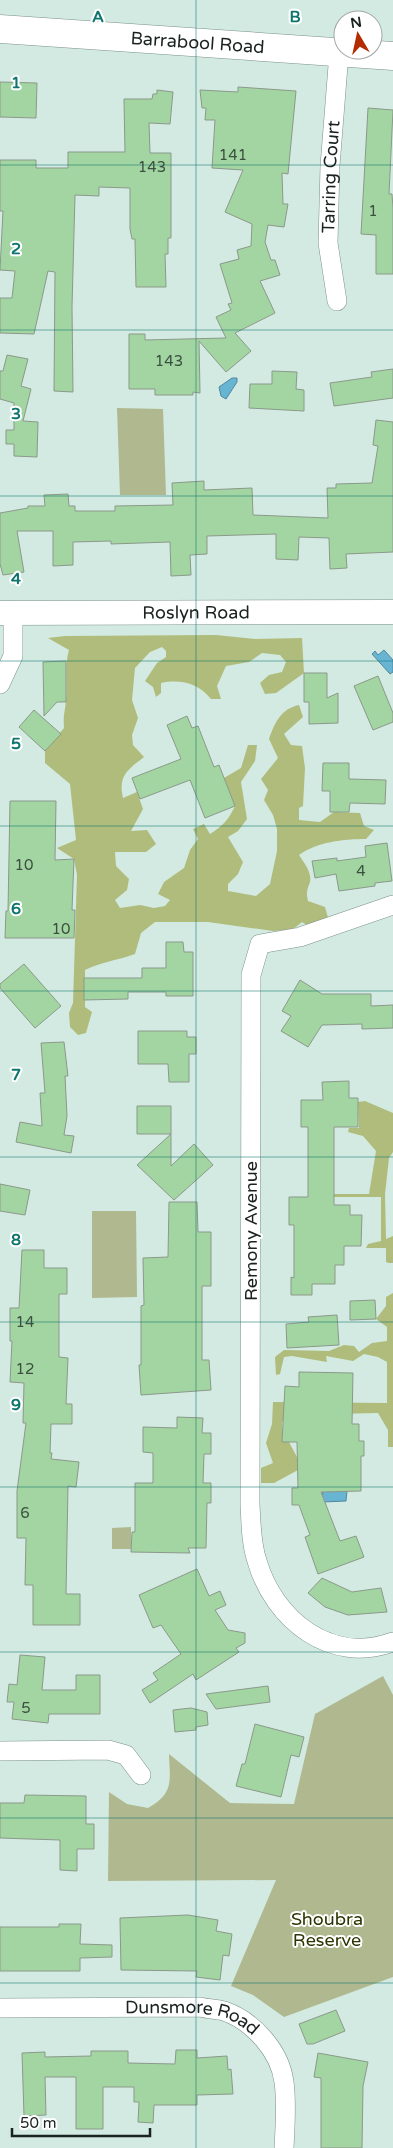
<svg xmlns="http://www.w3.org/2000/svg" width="393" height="2148" viewBox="0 0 393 2148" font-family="'Varela Round',sans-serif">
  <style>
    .green { fill: #b0b88f }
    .forest { fill: #b0bc7b }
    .water { fill: #68b4d3; stroke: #51889d }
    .building { fill: #a3d5a2; stroke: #8b998a }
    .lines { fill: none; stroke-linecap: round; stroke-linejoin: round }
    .minor-casing { stroke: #7b9189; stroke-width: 20 }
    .tertiary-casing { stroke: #7b9189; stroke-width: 25 }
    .secondary-casing { stroke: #7b9189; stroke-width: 29 }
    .minor { stroke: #fff; stroke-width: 19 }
    .tertiary { stroke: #fff; stroke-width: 24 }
    .secondary { stroke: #fff; stroke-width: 28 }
    .grid { fill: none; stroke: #0f766e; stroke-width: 1; stroke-opacity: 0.55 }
    .labels { text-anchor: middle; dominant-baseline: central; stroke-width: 4; stroke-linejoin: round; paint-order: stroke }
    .number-label { font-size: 15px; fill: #3c5040 }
    .street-label { font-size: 18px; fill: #1a2320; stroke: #fff }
    .park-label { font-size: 18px; fill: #2d3400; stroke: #fff }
    .grid-label { font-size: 16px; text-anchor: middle; font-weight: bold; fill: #0f766e; stroke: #fff; stroke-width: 4; stroke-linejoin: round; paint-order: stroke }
  </style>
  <rect width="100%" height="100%" fill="#d2eae1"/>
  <path class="green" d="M117 408 163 409 166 495H120Z
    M92 1211H136L137 1297 92 1298Z
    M131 1527V1549H112V1528Z
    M383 1676 393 1695V1977L284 2017 253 1995 231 1986 276 1880 108 1881 109 1792 127 1804 148 1808C174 1793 170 1782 169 1754L230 1803 294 1804 315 1714Z"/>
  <path class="forest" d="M216 635 255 639 302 638 304 673 276 693 265 694 260 683 269 675 282 672 286 662 280 655 262 653 249 662 226 666 217 686 221 699H211C198 683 181 679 161 683V693L156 697 153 687 145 681 157 663 166 657V651L162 647 150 652 135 668 132 700 138 718 132 735 133 745 144 757C127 770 118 776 123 798L137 792 143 809 131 831 147 830 156 844 146 852H115L116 866 129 879 127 890 115 900 120 908 140 905 154 908 165 906 170 900 158 894 164 882 184 868 190 850 198 839 193 829 204 824 210 834C223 826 229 819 235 806L224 778 241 768 248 745H257L255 761 241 782 247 819 238 831 228 837 243 862 238 874 228 884V891L256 896 270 884 277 851V829L273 815 264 800 268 790 261 779 278 758 269 739C275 722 281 709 299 705L303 717 284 734 291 745 302 746 305 768 303 806 299 808V820L320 822 334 812 360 813 364 826 374 830 366 839C343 839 317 842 299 855 304 863 312 872 310 882 307 890 306 892 308 901L325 907 329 921 311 928 302 922 292 930 273 931 208 922H155L141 933 135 954C119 960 101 962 85 970V1007L92 1012 86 1033 78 1035 70 1027 69 1013 73 1003 77 875 74 859 57 848 76 840 70 784 45 763V751L64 728C63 715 65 712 66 701 68 684 64 667 69 650L48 638 65 636Z
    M365 1101 393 1113V1152L389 1158 385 1194 386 1239 393 1236V1263H389L386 1262V1248H366L368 1244 381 1241V1197H309L311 1194H369L376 1151 363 1136 348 1132 349 1128H359L358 1102Z
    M393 1293V1447H388V1430L378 1413 285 1415 282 1423V1442H289L298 1459V1470L274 1483H261V1468L273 1463 266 1443 272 1424 273 1402 387 1403V1362L378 1357 364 1354 353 1361 326 1356 327 1362 292 1356 284 1357 280 1374 276 1375 275 1357 284 1350 329 1351 344 1345 354 1346 359 1352 372 1343 387 1341V1327L376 1319 386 1306V1297Z"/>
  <path class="water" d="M232 378H237V382L226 399 221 396 219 387Z
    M384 650 393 660V672L390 674 372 654 375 651 378 655Z
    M323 1489 347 1491 346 1501 322 1502Z"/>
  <path class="building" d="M0 82 37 83 36 118 0 117Z
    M238 87 296 91 288 174 282 173 283 204H288L284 227 268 225 265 242 271 260H275L280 275 260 281 275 313 235 333 251 351 226 372 199 341 200 393 193 392V395H155V389H129V334H145V340L226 338 216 317 231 310 228 304 232 303 220 264 239 259 237 250 251 246 252 224 225 212 243 170 212 168 215 120H205L206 108H202L200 90 238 92Z
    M157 90 173 92 170 124 149 123 150 153H171V238H168V254H165L166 287H136L135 239H132L130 229V188L99 187V196L75 195 72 307 73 392 54 391 55 272 48 271 34 334 0 333V298H12L15 271 0 270 3 211H0V160H36V168H68V152H125L124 99H152L153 94H157Z
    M368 108 393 110 389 194H392L393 208V274H376V235L361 234Z
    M7 355 28 359 21 386 31 389 23 421 38 422 37 457 14 456V444H6V430H14V403L0 399V371H3Z
    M393 369V398L334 406 330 383 372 377 371 372Z
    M272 371 297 372 296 389 304 390V411L249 408 250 384H272Z
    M376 420 393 422V552L346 554 347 568 330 569 329 538 299 537 298 560 276 559V534L207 536V554L190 555 191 575 171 576 170 542 111 544V541L73 542V565L53 566V531H17L24 572 3 575 0 564V513L28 508V506H45L44 495 68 494 69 506H75V511H115V506L173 505 172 483 204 481V490L252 488 253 515 328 518 327 488H336V484L372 483 378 446 373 445Z
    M66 661V702H57L44 716 43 662Z
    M304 673H327V698L338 693V723L309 724V702H304Z
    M378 676 393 713V722L373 730 354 686Z
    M34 710 61 734 45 751 19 727Z
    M187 716 192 728 198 726 214 767 219 765 235 806 205 818 190 780 140 799 132 778 181 759 167 725Z
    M323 763H349V779L386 780 385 804 350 803 349 812H330V791H322Z
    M10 801H56L55 860 74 859 72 910H75L74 938H5L6 911H8Z
    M387 843 392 881 375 883V886L339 891 336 874 315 878 312 861 337 858V861L366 857 365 846Z
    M166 942H183L184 952H193V996H166V992H128V999L84 1000V978H142V968H166Z
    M24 964 61 1006 35 1028 0 988V984Z
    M300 980 322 994H371V1006L393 1005V1028L362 1029V1024L322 1025 308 1047 281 1031 291 1016 282 1011Z
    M138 1031H187V1037H196V1054H189V1082H169L168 1064H138Z
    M64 1042 68 1076H65L67 1116 64 1135 74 1136 71 1153 16 1142 20 1122 42 1126 40 1093H45L41 1043Z
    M349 1081V1098H358V1127H334V1205H350V1215H362L361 1246H344V1265H335V1284H312V1295H291V1277L294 1278V1225H289V1197H308V1127H301V1100H323L322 1082Z
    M137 1106H171V1166L194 1144 213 1165 174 1200 137 1165 171 1134H137Z
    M0 1184 30 1190 25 1215 0 1211Z
    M169 1202H197L198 1232H211V1286H202V1360H209L211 1390 141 1395 139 1365H141V1306L144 1305 143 1258 168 1257Z
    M22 1250H44V1268H67V1294H59V1357L68 1358 66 1404H72V1424H51L50 1453H52L51 1459 79 1462 76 1487 68 1486 66 1594H80V1625H33V1585H25L26 1538H17V1491L26 1423H23L24 1383 10 1382 12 1341H10V1308H19Z
    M375 1300 376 1319 350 1320V1301Z
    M337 1315 339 1345 287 1348 286 1324 309 1322 308 1317Z
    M299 1372 353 1373 352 1424H359V1441H364V1456H361V1491L321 1492 340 1541 356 1536 364 1557 318 1574 305 1537 310 1535 299 1505H292V1488H298L297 1442H282L285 1386 299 1387Z
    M177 1417 203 1418 202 1433H211V1454H204L203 1483H211V1503H207L206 1548H188L190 1553 131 1552 132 1532H135V1483H153V1453L143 1452V1427L177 1428Z
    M197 1569 209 1596 220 1591 226 1605 215 1610 228 1630 245 1633V1643L236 1648 239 1652 196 1680 193 1674 150 1703 142 1690 158 1680 153 1673 181 1654 161 1625 153 1628 139 1595Z
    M322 1578 352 1592 381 1588 387 1612 348 1615 325 1607 308 1593Z
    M20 1655 45 1657 42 1690H76V1675H100V1714H49L48 1723 12 1719 14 1702H7L9 1684 17 1685Z
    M268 1686 270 1702 216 1709 206 1694Z
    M191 1708 207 1712 208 1725 196 1727V1730L175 1732 173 1710Z
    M255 1724 304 1737 299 1757 291 1755 281 1797 236 1786 242 1764H245Z
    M25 1795 86 1796V1824H94V1849H77V1871L60 1870V1840L0 1838V1803H24Z
    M188 1915 218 1920 216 1931 232 1934 229 1956 223 1955 220 1980 196 1977 197 1971 121 1970 120 1918Z
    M59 1924H81L80 1944 112 1945V1957L80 1958V1971H0V1927H59Z
    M336 2010 345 2031 313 2044H307L299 2024Z
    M176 2050H197V2058L227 2056 228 2070 231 2069 233 2094 197 2095V2105H154L153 2123 138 2122 139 2102H134V2087H103V2129H76V2077H45L46 2115 24 2116 22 2053 45 2052V2057L91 2056V2051H128V2063L175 2064Z
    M318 2053 368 2062 363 2086 362 2148H321V2078L314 2077Z"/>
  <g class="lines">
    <defs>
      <g id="minor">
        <path id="s1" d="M337 301 328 243 330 166 339 53"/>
        <path d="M0 684 13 656V614"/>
        <path d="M393 905 300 937 260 944 251 975 250 1504C251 1523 251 1543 257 1561 274 1620 331 1665 393 1642"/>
        <path d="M0 1751 108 1750 126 1755 141 1775"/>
        <path id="s2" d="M0 2008 200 2007C208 2009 216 2009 224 2011 253 2021 280 2051 284 2082 287 2103 285 2127 284 2148"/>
      </g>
      <g id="tertiary">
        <path id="s3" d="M0 613 393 612"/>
      </g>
      <g id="secondary">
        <path id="s4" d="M0 29 393 56"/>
      </g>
    </defs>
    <use href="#minor" class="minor-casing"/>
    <use href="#tertiary" class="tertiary-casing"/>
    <use href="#secondary" class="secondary-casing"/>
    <use href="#minor" class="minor"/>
    <use href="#tertiary" class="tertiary"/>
    <use href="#secondary" class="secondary"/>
  </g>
  <path class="grid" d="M196 0V2148M0 165H393M0 330H393M0 496H393M0 661H393M0 826H393M0 991H393M0 1157H393M0 1322H393M0 1487H393M0 1652H393M0 1818H393M0 1983H393"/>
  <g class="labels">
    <g class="number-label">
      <text x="233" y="155">141</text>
      <text x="152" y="167">143</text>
      <text x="373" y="211">1</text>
      <text x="169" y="361">143</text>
      <text x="24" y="865">10</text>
      <text x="361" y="871">4</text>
      <text x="61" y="929">10</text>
      <text x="25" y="1322">14</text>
      <text x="25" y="1369">12</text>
      <text x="25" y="1513">6</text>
      <text x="26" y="1708">5</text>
    </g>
    <g class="street-label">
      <text stroke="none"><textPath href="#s4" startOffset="198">Barrabool Road</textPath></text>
      <text stroke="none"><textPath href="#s1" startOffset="125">Tarring Court</textPath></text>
      <text stroke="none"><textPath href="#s3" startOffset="196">Roslyn Road</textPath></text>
      <text transform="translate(251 1231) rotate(-90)">Remony Avenue</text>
      <text stroke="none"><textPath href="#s2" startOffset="194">Dunsmore Road</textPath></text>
    </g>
    <g class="park-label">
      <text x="327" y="1919">Shoubra<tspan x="327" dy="21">Reserve</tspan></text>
    </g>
  </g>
  <g class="grid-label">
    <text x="98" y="22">A</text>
    <text x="295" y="22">B</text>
    <text x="16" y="88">1</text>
    <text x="16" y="254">2</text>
    <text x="16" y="419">3</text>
    <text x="16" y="584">4</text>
    <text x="16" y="749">5</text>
    <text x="16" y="914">6</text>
    <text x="16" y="1080">7</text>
    <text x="16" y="1245">8</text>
    <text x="16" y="1410">9</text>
  </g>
  <g transform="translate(358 35) rotate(351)"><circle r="24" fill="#ffffff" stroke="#a3a7a6"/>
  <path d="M0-4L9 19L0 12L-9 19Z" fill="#b52b00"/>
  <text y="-8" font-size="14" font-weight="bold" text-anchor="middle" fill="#1a2320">N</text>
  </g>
  <path d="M12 2128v8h138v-8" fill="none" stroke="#1a2320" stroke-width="2.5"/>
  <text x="20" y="2128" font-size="15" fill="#1a2320" stroke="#ffffff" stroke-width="4" paint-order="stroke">50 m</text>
</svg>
